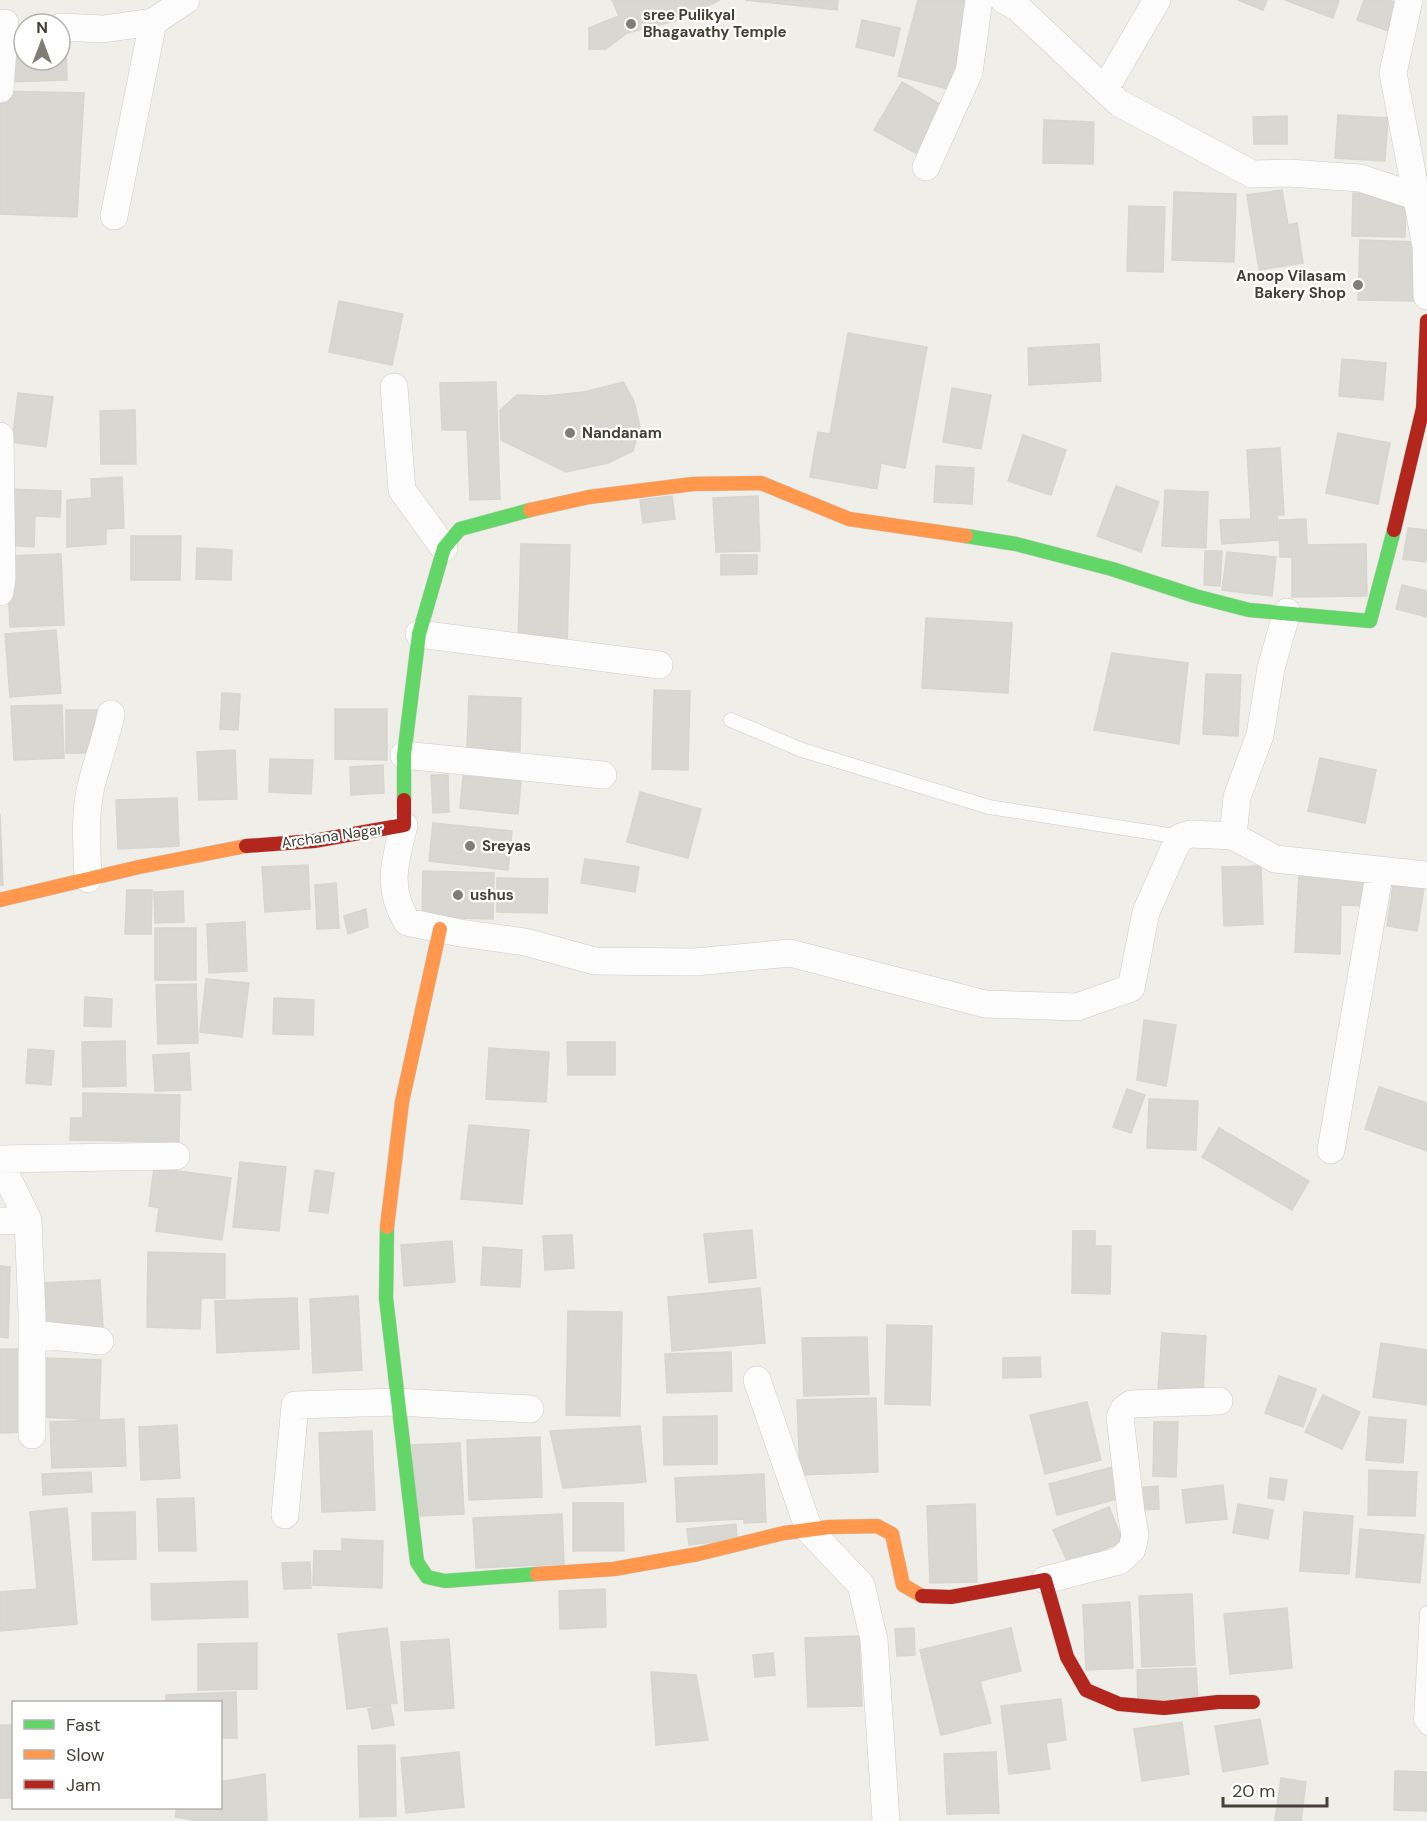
<svg xmlns="http://www.w3.org/2000/svg" width="1427" height="1821" viewBox="0 0 1427 1821" font-family="'DM Sans',sans-serif">
  <style>
    .building { fill: #d9d7d2; stroke: #d7d5cf; stroke-width: 1.5 }
    .lines { fill: none; stroke-linecap: round; stroke-linejoin: round }
    .lane-casing { stroke: #cdccc7; stroke-width: 15 }
    .street-casing { stroke: #cdccc7; stroke-width: 28 }
    .fast-casing { stroke: #cecbc1; stroke-width: 15 }
    .slow-casing { stroke: #cecbc1; stroke-width: 15 }
    .jam-casing { stroke: #cecbc1; stroke-width: 15 }
    .lane { stroke: #fdfcfc; stroke-width: 14 }
    .street { stroke: #fdfcfc; stroke-width: 27 }
    .fast { stroke: #63d668; stroke-width: 14 }
    .slow { stroke: #ff974d; stroke-width: 14 }
    .jam { stroke: #b3261e; stroke-width: 14 }
    .poi-dot { fill: #807d75; stroke: #fff; stroke-width: 2 }
    .labels { text-anchor: middle; dominant-baseline: central; stroke-width: 4.5; stroke-linejoin: round; paint-order: stroke }
    .poi-label { font-size: 15px; font-weight: bold; fill: #444036; stroke: #fff; text-anchor: start }
    .street-label { font-size: 15px; fill: #444036; stroke: #fff }
  </style>
  <rect width="100%" height="100%" fill="#efeee9"/>
  <path class="building" d="M612 0H720L679 20 627 33 606 49H589V28L619 16Z
    M745 0H838L837 10Z
    M918 0H975L952 90 898 76Z
    M1238 0H1267L1263 10Z
    M1285 0H1339L1333 18Z
    M1364 0H1388L1418 10 1409 38 1357 20Z
    M862 20 900 28 894 56 856 47Z
    M66 49 67 80 6 82 5 52 24 51V60H60V50Z
    M902 82 945 107 917 154 874 130Z
    M0 91 84 93 77 217 0 214Z
    M1338 115 1388 118 1385 161 1335 158Z
    M1287 116V144H1254L1253 117Z
    M1044 120 1094 122 1093 164 1043 163Z
    M1282 190 1288 225 1297 223 1303 263 1259 270 1247 195Z
    M1174 192 1236 194 1234 262 1172 260Z
    M1353 193 1406 194 1405 237 1352 236Z
    M1129 206 1165 207 1163 272 1127 271Z
    M1360 240 1417 242 1415 301 1358 300Z
    M339 301 403 314 392 365 329 352Z
    M848 333 927 347 905 468 881 463 877 489 810 477 818 432 830 434Z
    M1099 344 1101 381 1029 385 1028 348Z
    M1342 359 1386 363 1383 400 1339 396Z
    M496 382 500 499 470 500 467 430H442L440 383Z
    M623 382 634 401 640 427 633 451 608 463 566 472 501 440 500 410 517 395 546 396 584 392Z
    M952 388 991 395 981 449 943 442Z
    M18 393 53 397 46 447 12 442Z
    M135 410 136 464H101L100 411Z
    M1338 433 1390 443 1378 504 1326 493Z
    M1023 435 1066 450 1051 495 1008 481Z
    M1280 448 1284 515H1277L1278 540 1222 544 1220 520 1251 519 1247 450Z
    M936 466 974 468 972 504 934 502Z
    M122 477 124 528 106 529V544L67 547V500L92 498 91 479Z
    M1116 486 1159 502 1141 552 1097 536Z
    M8 489 61 491 60 517 35 516 34 547 6 545Z
    M1165 490 1208 492 1206 548 1162 546Z
    M672 496 675 519 643 523 640 500Z
    M758 496 760 551 716 552 713 498Z
    M1306 519 1307 545 1366 544 1367 596 1292 597V557H1280L1279 520Z
    M1408 528 1427 530V562L1403 559Z
    M131 536H181L180 580H131Z
    M521 544 570 545 567 646 518 645Z
    M197 548 232 550 231 580 196 579Z
    M1205 551H1222L1220 586 1204 585Z
    M1227 552 1276 557 1272 596 1222 590Z
    M61 554 64 625 10 627 7 556Z
    M721 555H757V574L721 575Z
    M1402 585 1427 591V617L1396 609Z
    M926 618 1012 623 1008 693 922 688Z
    M56 630 61 693 10 697 5 634Z
    M1112 653 1188 663 1179 744 1094 730Z
    M1206 674 1241 675 1238 736 1203 734Z
    M654 690 690 691 688 770 652 769Z
    M222 693 240 694 238 730 220 729Z
    M469 696 521 698 520 751 467 749Z
    M62 705 64 758 14 760 11 706Z
    M335 709H387V760L335 759Z
    M66 710H98V753H66Z
    M235 750 237 799 199 800 197 752Z
    M1320 758 1376 770 1365 823 1308 811Z
    M270 759 313 760 311 794 269 792Z
    M383 765 384 793 351 795 350 767Z
    M431 775H448L449 812 433 813Z
    M463 776 521 781 518 814 460 808Z
    M640 792 701 809 688 858 627 842Z
    M177 798 179 846 118 849 116 800Z
    M0 814 3 885H0Z
    M433 823 512 831 508 870 429 861Z
    M585 859 639 867 635 892 581 883Z
    M308 865 310 909 265 912 262 867Z
    M1261 866 1263 924 1224 926 1222 867Z
    M423 871 494 873 493 919 422 917Z
    M1299 874 1369 877 1368 906 1341 905 1340 954 1295 952Z
    M497 878 548 879 547 913 497 912Z
    M1394 878 1425 882 1417 931 1387 926Z
    M336 883 339 928 317 929 315 885Z
    M127 890H152L151 934H125Z
    M183 891 184 922 155 923 154 892Z
    M366 909 368 927 348 934 344 916Z
    M245 922 247 971 209 973 207 924Z
    M155 928H196V980H155Z
    M206 979 249 983 242 1037 200 1032Z
    M196 984 198 1043 158 1044 156 985Z
    M85 997 112 999 111 1027 84 1026Z
    M274 998 314 1000 313 1035 273 1034Z
    M1144 1020 1176 1025 1166 1086 1137 1080Z
    M125 1041 126 1086 83 1087 82 1042Z
    M567 1042H615V1075H568Z
    M489 1048 549 1052 546 1102 486 1099Z
    M28 1049 54 1051 51 1085 26 1083Z
    M189 1053 191 1090 155 1091 153 1055Z
    M1379 1087 1427 1103V1151L1365 1129Z
    M1127 1089 1145 1095 1131 1133 1113 1127Z
    M83 1093 180 1095 179 1142 70 1140 71 1118H83Z
    M1149 1099 1198 1101 1196 1150 1147 1148Z
    M469 1125 529 1130 522 1204 461 1199Z
    M1219 1128 1309 1181 1292 1210 1202 1157Z
    M240 1162 286 1167 279 1231 233 1227Z
    M154 1168 231 1178 222 1240 156 1231 159 1208 149 1206Z
    M315 1170 334 1173 328 1213 309 1211Z
    M752 1230 756 1278 709 1283 704 1234Z
    M1073 1231H1095V1246H1111L1110 1294 1072 1293Z
    M572 1235 574 1268 545 1270 543 1236Z
    M452 1241 455 1282 404 1286 401 1245Z
    M483 1247 522 1250 520 1287 481 1285Z
    M148 1252 225 1254V1298H201L200 1329 147 1327Z
    M0 1266 10 1267 8 1338 0 1337Z
    M100 1280 103 1327 45 1330 42 1283Z
    M760 1288 765 1343 672 1351 668 1297Z
    M358 1296 362 1370 313 1373 310 1299Z
    M297 1298 299 1349 217 1353 215 1301Z
    M568 1311 622 1312 620 1416 566 1415Z
    M887 1325 932 1326 930 1405 885 1404Z
    M1162 1333 1206 1336 1203 1393 1158 1390Z
    M867 1337 869 1394 804 1396 802 1338Z
    M1381 1343 1427 1350V1405L1373 1397Z
    M0 1349H21L24 1432 0 1433Z
    M731 1352 732 1391 667 1393 665 1354Z
    M1040 1357 1041 1377 1003 1378V1358Z
    M43 1358 101 1360 99 1420 41 1417Z
    M1279 1376 1316 1389 1303 1427 1265 1413Z
    M1323 1395 1360 1412 1342 1449 1305 1432Z
    M876 1398 878 1472 800 1475 797 1400Z
    M1087 1402 1101 1460 1045 1474 1030 1415Z
    M717 1416V1464L664 1465 663 1417Z
    M1369 1417 1406 1420 1403 1463 1366 1460Z
    M124 1419 126 1466 52 1468 50 1422Z
    M1154 1422H1178L1176 1477 1153 1476Z
    M177 1425 180 1478 141 1480 139 1427Z
    M640 1426 646 1482 563 1488 550 1431Z
    M372 1431 375 1510 322 1512 319 1433Z
    M540 1437 542 1497 469 1500 467 1440Z
    M460 1443 464 1514 416 1516 412 1445Z
    M1113 1467 1121 1498 1057 1515 1049 1484Z
    M1369 1470 1417 1472 1415 1516 1368 1515Z
    M91 1472 92 1492 43 1495 42 1474Z
    M764 1474 766 1522 744 1523V1519L677 1522 675 1478Z
    M1270 1478 1287 1480 1284 1500 1268 1498Z
    M1223 1485 1227 1519 1186 1523 1182 1490Z
    M1158 1486 1159 1509 1139 1510 1137 1488Z
    M194 1498 196 1551H159L157 1499Z
    M573 1503H623L624 1551H573Z
    M975 1504 977 1582 930 1583 927 1506Z
    M1238 1504 1273 1510 1268 1539 1233 1533Z
    M1109 1507 1123 1542 1068 1563 1053 1530Z
    M67 1508 77 1624 0 1631V1592L37 1589 30 1512Z
    M135 1512 136 1559 93 1560 92 1513Z
    M1304 1512 1353 1516 1349 1574 1300 1571Z
    M562 1514 564 1564 476 1568 473 1518Z
    M736 1524 737 1539 689 1545 687 1529Z
    M1360 1529 1424 1535 1420 1583 1356 1577Z
    M342 1539 383 1541 382 1588 313 1585 314 1551H342Z
    M310 1562 311 1588 284 1589 282 1563Z
    M247 1581 248 1617 152 1620 151 1584Z
    M605 1589 606 1627 560 1629 559 1591Z
    M1192 1594 1195 1665 1142 1667 1139 1596Z
    M1130 1602 1133 1668 1086 1670 1083 1605Z
    M1287 1608 1292 1668 1230 1674 1224 1614Z
    M387 1628 397 1703 347 1709 338 1634Z
    M914 1628 915 1655 897 1656 895 1629Z
    M1011 1628 1021 1671 980 1681 991 1723 941 1735 920 1650Z
    M859 1636 862 1706 808 1707 805 1638Z
    M449 1639 454 1708 405 1711 401 1642Z
    M257 1643V1689L198 1690V1644Z
    M773 1653 775 1675 755 1677 753 1655Z
    M1196 1668 1198 1701 1138 1703 1137 1670Z
    M651 1672 696 1675 708 1740 656 1745Z
    M236 1692 237 1738H220V1702H166V1695Z
    M1061 1699 1066 1740 1046 1743 1050 1769 1009 1774 1001 1706Z
    M390 1704 394 1725 372 1729 368 1709Z
    M1260 1719 1268 1764 1223 1772 1215 1726Z
    M1182 1722 1189 1774 1142 1781 1134 1729Z
    M0 1725H14V1798H0Z
    M395 1745 396 1816 360 1817 358 1746Z
    M459 1752 464 1807 406 1813 401 1758Z
    M996 1752 999 1813 947 1814 944 1754Z
    M1395 1771 1427 1772V1811L1394 1810Z
    M265 1774 267 1821H199L175 1817 177 1808H220V1782Z
    M1281 1778 1306 1782 1301 1821 1275 1820Z"/>
  <g class="lines">
    <defs>
      <path id="lane" d="M731 720 802 750 989 807 1181 837
        M1427 1613 1421 1720 1427 1728"/>
      <path id="street" d="M1004 0 1017 7 1119 103 1252 174 1289 173 1360 178 1427 200
        M1409 0 1393 73 1426 246 1427 296
        M60 27 103 29 153 22 186 0
        M0 89 5 23
        M1105 89 1157 0
        M926 167 969 72 979 0
        M114 216 153 22
        M394 387 402 490 444 548
        M0 436 2 579 0 592
        M1287 612 1271 668 1260 735 1237 797 1233 836 1275 859 1427 875
        M419 634 659 665
        M404 755 603 775
        M404 825C395 862 386 887 407 922L460 933 525 942 595 961 695 962 790 953 985 1004 1077 1007 1131 988 1146 912 1174 849 1181 837 1191 834 1233 836
        M88 879C87 848 84 817 91 786 97 762 106 739 111 714
        M1331 1150 1380 870
        M0 1159 176 1156
        M0 1163 28 1220 0 1221
        M28 1220 32 1314V1435
        M32 1334 100 1341
        M757 1380 809 1530 861 1585 874 1640 886 1821
        M285 1515 295 1405 396 1402 530 1409
        M1045 1580 1119 1561 1132 1549 1135 1535 1131 1512 1120 1417 1124 1409 1131 1404 1219 1401"/>
      <path id="fast" d="M966 536 1016 544 1112 569 1195 596 1249 610 1370 621 1394 530
        M404 800V755L419 634 444 548 460 529 530 510
        M387 1227 386 1298 417 1562 427 1577 445 1581 537 1574"/>
      <path id="slow" d="M530 510 589 497 693 484 761 483 849 519 966 536
        M0 900 139 867 246 846
        M387 1227 402 1102 440 929
        M537 1574 614 1569 698 1554 784 1533 830 1527 877 1526 892 1534 903 1585 922 1596"/>
      <path id="jam" d="M1394 530 1423 408 1427 321
        M246 846 314 841 404 825V800
        M922 1596 951 1597 1045 1580 1067 1657 1086 1690 1119 1704 1164 1708 1218 1702H1253"/>
    </defs>
    <use href="#lane" class="lane-casing"/>
    <use href="#street" class="street-casing"/>
    <use href="#fast" class="fast-casing"/>
    <use href="#slow" class="slow-casing"/>
    <use href="#jam" class="jam-casing"/>
    <use href="#lane" class="lane"/>
    <use href="#street" class="street"/>
    <use href="#fast" class="fast"/>
    <use href="#slow" class="slow"/>
    <use href="#jam" class="jam"/>
  </g>
  <g class="poi-dot">
    <circle cx="631" cy="24" r="6"/>
    <circle cx="1358" cy="285" r="6"/>
    <circle cx="570" cy="433" r="6"/>
    <circle cx="470" cy="846" r="6"/>
    <circle cx="458" cy="895" r="6"/>
  </g>
  <g class="labels">
    <g class="poi-label">
      <text x="643" y="15">sree Pulikyal<tspan x="643" dy="17">Bhagavathy Temple</tspan></text>
      <text x="1346" y="276" text-anchor="end">Anoop Vilasam<tspan x="1346" dy="17">Bakery Shop</tspan></text>
      <text x="582" y="433">Nandanam</text>
      <text x="482" y="846">Sreyas</text>
      <text x="470" y="895">ushus</text>
    </g>
    <g class="street-label">
      <text transform="translate(332 836) rotate(-8)">Archana Nagar</text>
    </g>
  </g>
  <rect x="12" y="1701" width="210" height="108" fill="#ffffff" stroke="#b4b3af" stroke-width="1.5"/>
  <rect x="24" y="1720" width="30" height="9" fill="#63d668" stroke="#b4b3af" stroke-width="1.5"/>
  <text x="66" y="1731" font-size="18" fill="#444036">Fast</text>
  <rect x="24" y="1750" width="30" height="9" fill="#ff974d" stroke="#b4b3af" stroke-width="1.5"/>
  <text x="66" y="1761" font-size="18" fill="#444036">Slow</text>
  <rect x="24" y="1780" width="30" height="9" fill="#b3261e" stroke="#b4b3af" stroke-width="1.5"/>
  <text x="66" y="1791" font-size="18" fill="#444036">Jam</text>
  <g transform="translate(42 42)"><circle r="28" fill="#ffffff" stroke="#b4b3af" stroke-width="1.5"/>
  <path d="M0-4.5L10 22L0 15L-10 22Z" fill="#807d75"/>
  <text y="-9" font-size="16" font-weight="bold" text-anchor="middle" fill="#444036">N</text>
  </g>
  <path d="M1223 1797v9h104v-9" fill="none" stroke="#444036" stroke-width="3"/>
  <text x="1232" y="1797" font-size="18" fill="#444036" stroke="#ffffff" stroke-width="4.5" paint-order="stroke">20 m</text>
</svg>
